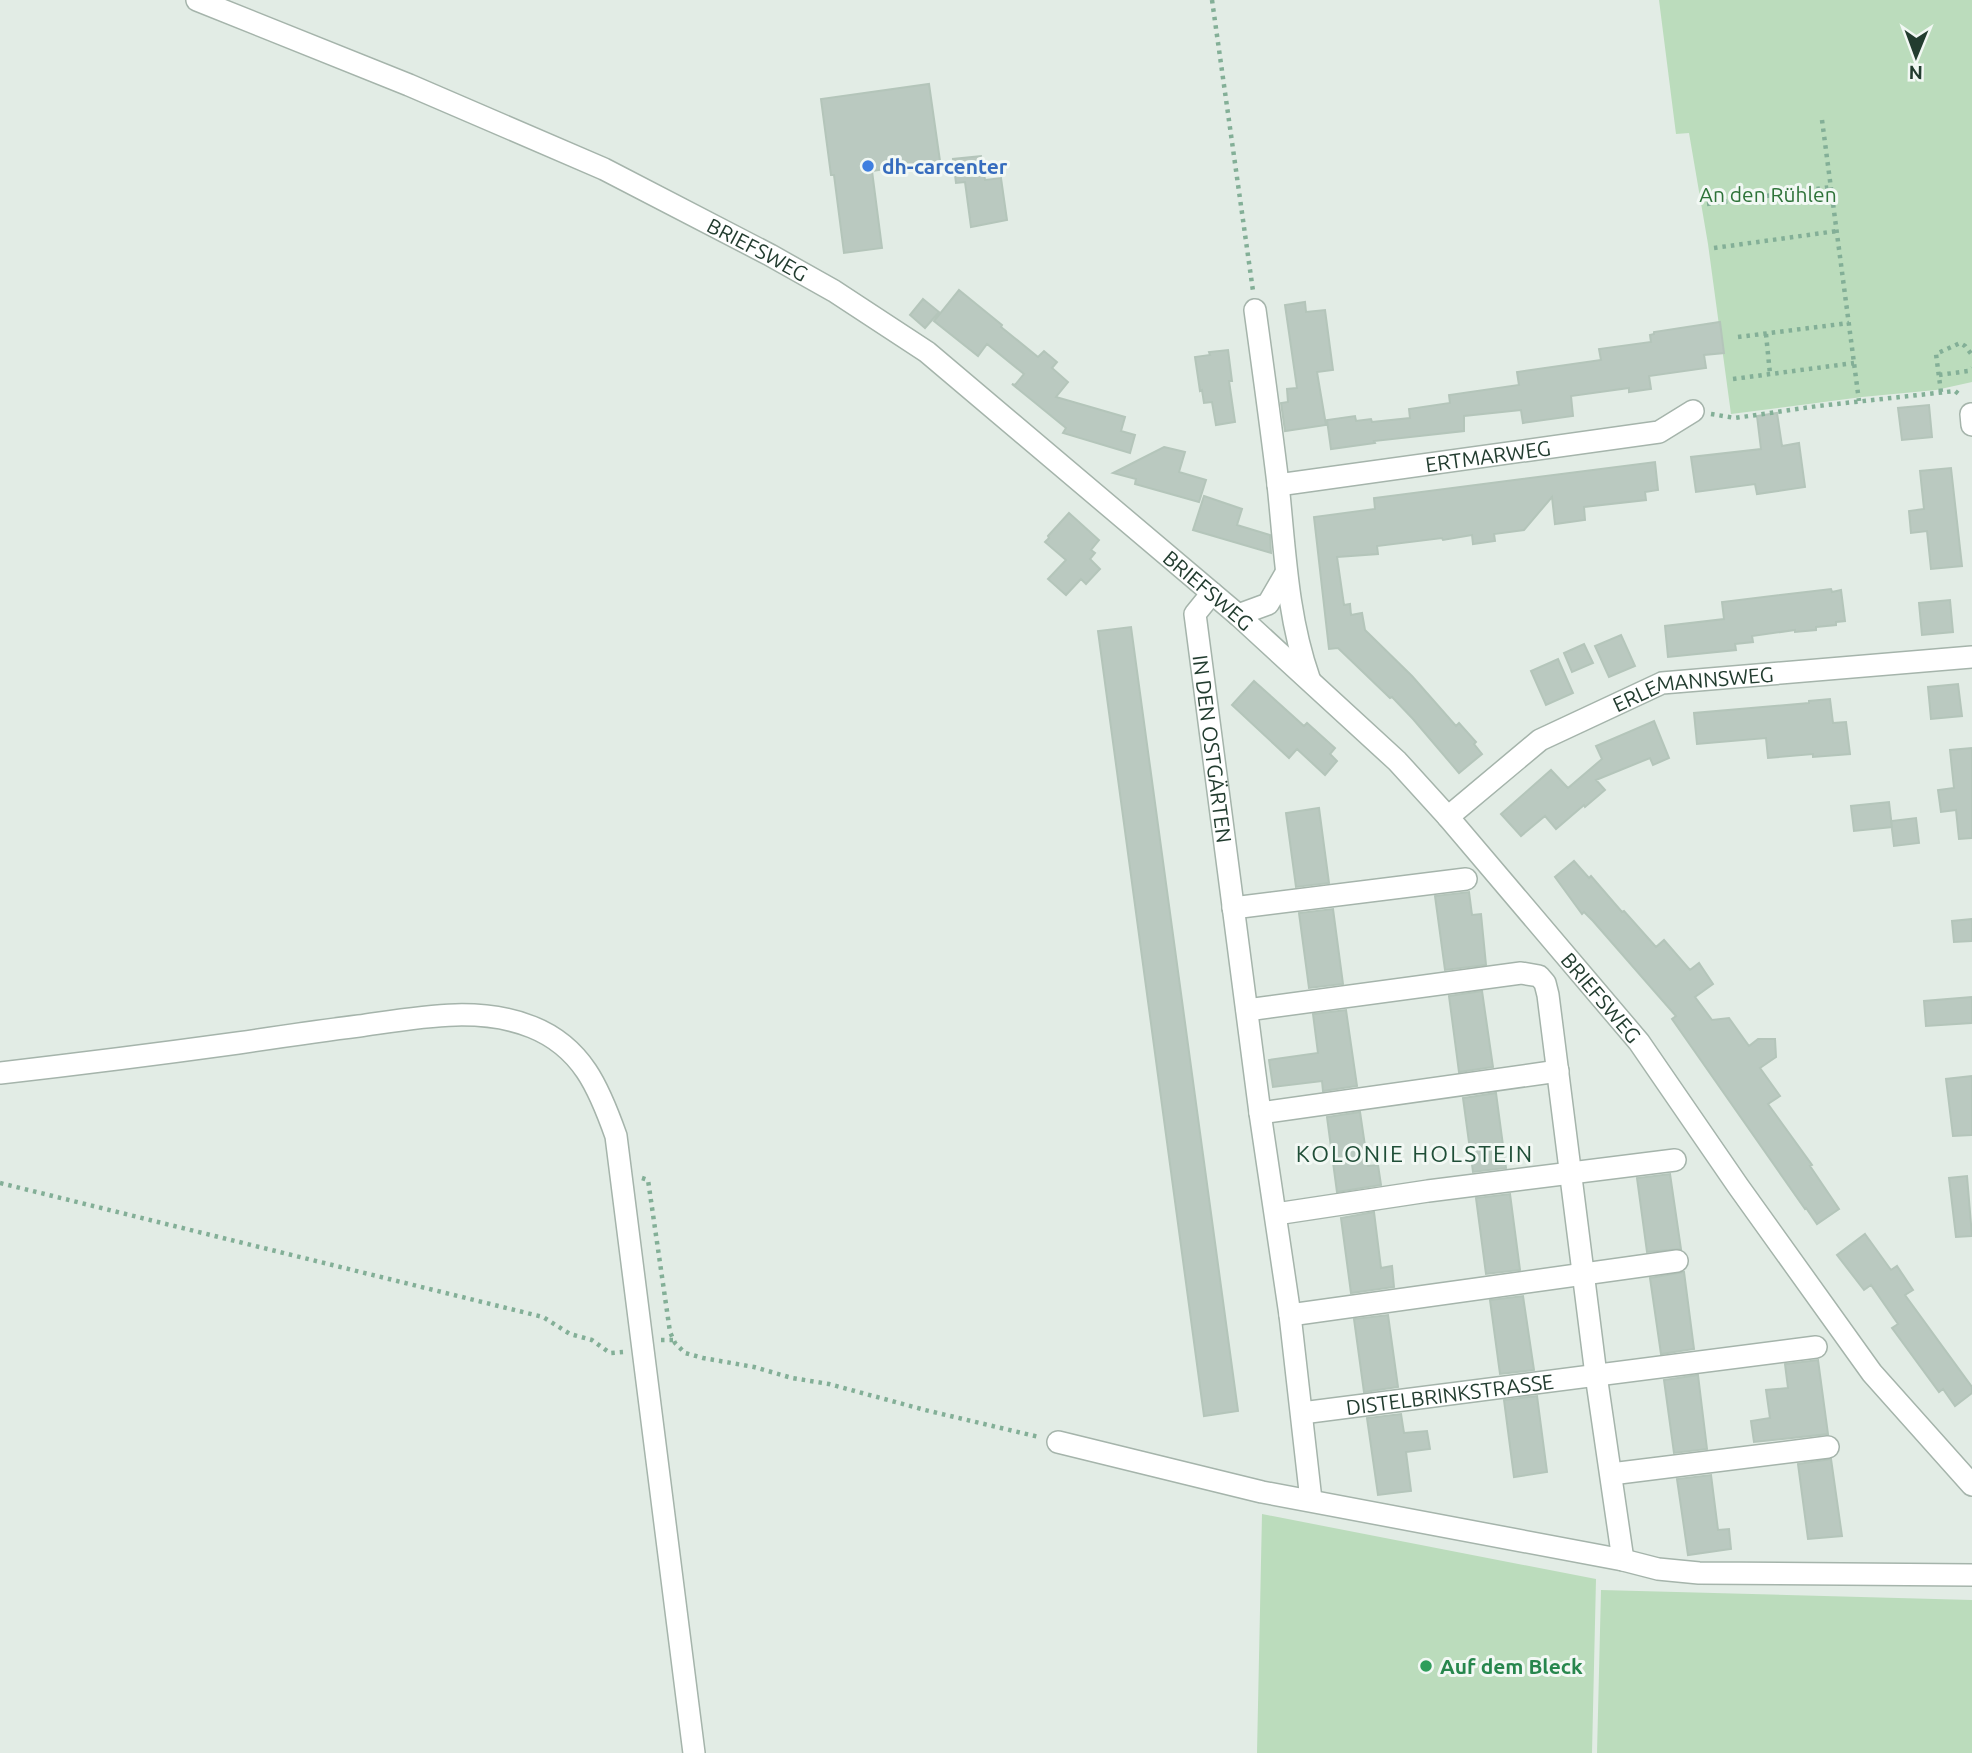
<svg xmlns="http://www.w3.org/2000/svg" width="1972" height="1753" viewBox="0 0 1972 1753" font-family="Ubuntu,sans-serif">
  <style>
    .green { fill: #bbdcbc }
    .building { fill: #bac9c0; stroke: #b4c5ba; stroke-width: 2 }
    .lines { fill: none; stroke-linecap: round; stroke-linejoin: round }
    .minor-casing { stroke: #a5b4ab; stroke-width: 24 }
    .path { stroke: #83af97; stroke-width: 4.5; stroke-dasharray: 3.5 5; stroke-linecap: butt }
    .minor { stroke: #fff; stroke-width: 21 }
    .shop-dot { fill: #3f7fe0; stroke: #f2f8f4; stroke-width: 2.5 }
    .leisure-dot { fill: #2e9e5b; stroke: #f2f8f4; stroke-width: 2.5 }
    .labels { text-anchor: middle; dominant-baseline: central; stroke-width: 6; stroke-linejoin: round; paint-order: stroke }
    .shop-label { font-size: 21px; font-weight: bold; fill: #366cbe; stroke: #f2f8f4; text-anchor: start }
    .park-label { font-size: 21px; fill: #2d7238; stroke: #f2f8f4 }
    .street-label { font-size: 21px; fill: #223c2f; stroke: #f2f8f4 }
    .leisure-label { font-size: 21px; font-weight: bold; fill: #27864d; stroke: #f2f8f4; text-anchor: start }
    .neighbourhood-label { font-size: 23px; letter-spacing: 2px; fill: #1f4e37; stroke: #f2f8f4 }
  </style>
  <rect width="100%" height="100%" fill="#e2ece5"/>
  <path class="green" d="M1659 0H1972V382L1936 390 1862 397 1731 414 1708 244 1689 133 1676 134Z
    M1262 1514 1596 1579 1592 1753H1257Z
    M1601 1590 1972 1600V1753H1597Z"/>
  <path class="building" d="M929 84 940 161 872 171 882 248 844 253 834 175H831L821 99Z
    M981 156 985 180 1001 178 1007 220 971 227 965 182 956 183 953 159Z
    M959 290 1002 325 1001 327 1038 357 1044 351 1057 362 1052 368 1068 382 1056 397 1125 417 1121 431 1135 435 1130 453 1063 433 1066 428 1012 384 1015 385 1024 374 987 344 978 356 934 321Z
    M923 299 939 312 925 328 910 315Z
    M1305 302 1306 312 1325 310 1333 370 1317 372 1326 425 1285 431 1281 403 1288 402 1287 389 1297 388 1285 305Z
    M1720 322 1724 353 1704 355 1706 368 1649 376 1651 389 1629 392V388L1571 396 1573 416 1523 423 1521 410 1464 416V431L1374 441 1375 443 1331 449 1327 420 1355 416 1356 421 1371 419 1372 422 1410 418 1409 409 1450 403 1449 395 1519 385 1517 372 1601 360 1599 349 1651 342 1650 335 1654 334V332Z
    M1228 350 1232 381H1229L1235 422 1216 425 1212 402 1204 403 1202 390 1200 391 1195 357 1210 355 1209 352Z
    M1929 405 1932 437 1902 440 1898 408Z
    M1777 413 1782 446 1799 443 1805 487 1757 494 1755 484 1696 492 1691 457 1761 449 1757 416Z
    M1164 447 1185 452 1179 472 1206 480 1199 502 1135 484 1136 479 1113 473Z
    M1655 462 1658 490 1645 492 1646 500 1584 507 1585 520 1555 524 1552 497 1524 530 1494 534 1495 541 1473 544 1472 535 1443 540 1442 538 1377 546 1378 554 1337 557 1344 605 1350 604 1351 615 1362 613 1365 630 1412 676 1456 726 1459 723 1476 742 1474 744 1482 754 1459 773 1413 719 1392 697 1390 698 1338 648 1329 649 1314 517 1375 509 1374 498Z
    M1951 468 1962 566 1931 569 1927 531 1911 533 1909 511 1924 509 1920 471Z
    M1204 496 1242 509 1237 525 1270 535 1271 553 1193 530Z
    M1069 513 1099 540 1091 550 1095 553 1090 559 1100 569 1086 584 1081 579 1066 595 1048 579 1066 560 1045 542 1049 538 1048 536Z
    M1831 589 1832 592 1841 590 1845 621 1836 622V625L1816 627V630L1795 632V630L1752 636 1753 642 1735 644 1736 650 1668 657 1665 626 1724 619 1722 602Z
    M1950 600 1953 632 1922 635 1919 603Z
    M1131 627 1238 1411 1204 1416 1098 631Z
    M1621 635 1635 666 1609 677 1595 646Z
    M1584 644 1593 663 1572 672 1564 653Z
    M1558 659 1573 693 1546 705 1531 671Z
    M1254 681 1304 726 1307 723 1335 748 1330 754 1337 761 1325 775 1297 749 1289 758 1232 705Z
    M1958 684 1962 716 1931 719 1928 687Z
    M1830 699 1833 723 1846 722 1850 754 1813 757V754L1768 758 1766 738 1697 744 1694 713 1809 703V701Z
    M1654 721 1669 758 1653 765 1650 758 1596 780 1605 790 1585 807 1584 805 1556 829 1545 816 1521 836 1501 814 1551 770 1568 788 1602 759 1596 746Z
    M1972 748V838L1959 839 1956 810 1941 812 1938 790 1954 788 1950 750Z
    M1889 802 1892 827 1854 831 1851 806Z
    M1319 808 1329 883 1296 887 1286 813Z
    M1916 818 1919 843 1894 846 1891 821Z
    M1574 861 1589 878 1591 876 1622 912 1624 911 1656 947 1664 940 1690 970 1699 963 1713 984 1695 997 1712 1020 1729 1018 1749 1046 1758 1039H1775L1776 1057 1760 1068 1780 1096 1768 1104 1812 1165 1810 1166 1839 1209 1817 1224 1806 1208 1805 1209 1672 1019 1676 1016 1593 921 1584 912 1582 914 1555 877Z
    M1469 892 1472 915 1481 914 1486 965 1445 970 1435 896Z
    M1333 909 1343 984 1309 988 1299 913Z
    M1972 919V941L1954 942 1952 921Z
    M1482 991 1493 1067 1459 1072 1449 996Z
    M1972 997V1023L1926 1026 1924 1001Z
    M1346 1010 1357 1086 1323 1091 1322 1081 1273 1087 1269 1060 1318 1053 1313 1014Z
    M1972 1076V1135L1953 1136 1946 1079Z
    M1496 1093 1506 1168 1473 1172 1463 1098Z
    M1360 1112 1368 1166 1378 1165 1381 1185 1337 1192 1327 1117Z
    M1670 1174 1681 1249 1647 1252 1637 1178Z
    M1967 1176 1972 1236 1956 1237 1949 1178Z
    M1510 1194 1520 1270 1486 1274 1476 1198Z
    M1374 1212 1381 1268 1392 1266 1394 1287 1351 1293 1341 1218Z
    M1865 1234 1891 1270 1897 1266 1913 1290 1905 1295 1972 1387V1393L1955 1406 1943 1389 1939 1392 1892 1328 1898 1324 1871 1285 1864 1290 1837 1255Z
    M1684 1272 1694 1349 1661 1354 1650 1278Z
    M1523 1296 1534 1370 1500 1374 1490 1300Z
    M1388 1315 1398 1387 1364 1392 1354 1319Z
    M1818 1360 1828 1434 1754 1442 1751 1421 1770 1418 1766 1390 1788 1388 1785 1364Z
    M1698 1375 1707 1449 1674 1453 1664 1380Z
    M1537 1396 1547 1472 1514 1477 1504 1400Z
    M1401 1414 1404 1433 1427 1431 1430 1449 1406 1452 1411 1491 1378 1495 1367 1418Z
    M1831 1459 1842 1536 1808 1539 1798 1464Z
    M1711 1475 1718 1530 1729 1529 1731 1549 1688 1555 1677 1479Z"/>
  <g class="lines">
    <defs>
      <g id="minor">
        <path id="s1" d="M197 0 409 85 604 169 770 255 834 291 927 352 1238 615 1397 761 1448 817 1639 1042 1738 1186 1872 1373 1972 1485"/>
        <path d="M1255 310C1263 368 1271 426 1278 484 1285 550 1287 615 1309 678"/>
        <path d="M1971 414 1972 425"/>
        <path id="s2" d="M1278 485 1659 432 1693 411"/>
        <path id="s3" d="M1212 593 1195 614 1260 1113 1290 1315 1311 1500"/>
        <path d="M1238 615 1268 604 1286 573"/>
        <path id="s4" d="M1448 817 1540 740 1662 683 1972 657"/>
        <path d="M1233 908 1466 879"/>
        <path d="M1247 1010 1521 973 1539 976 1545 983 1548 995 1596 1375 1623 1560"/>
        <path d="M0 1073C79 1064 158 1054 238 1043 278 1037 318 1031 359 1026 415 1018 478 1005 532 1027 582 1047 599 1088 616 1136L694 1753"/>
        <path d="M1260 1113 1558 1071"/>
        <path d="M1276 1214 1428 1191 1675 1160"/>
        <path d="M1290 1315 1677 1261"/>
        <path id="s5" d="M1302 1413 1816 1347"/>
        <path d="M1058 1442 1262 1492 1623 1560 1658 1569 1699 1573 1972 1575"/>
        <path d="M1611 1474 1828 1447"/>
      </g>
    </defs>
    <use href="#minor" class="minor-casing"/>
    <path class="path" d="M1212 0 1253 291
      M1822 120 1859 401
      M1707 204 1831 187
      M1714 248 1837 231
      M1766 334 1770 374
      M1738 337 1849 323
      M1939 375 1968 371 1972 368
      M1733 379 1854 363
      M1941 392 1936 354 1960 343 1965 346 1972 355
      M1711 414 1735 418 1818 406 1955 391 1961 396
      M642 1178 648 1180 670 1332 675 1343 685 1353 703 1358 754 1367 792 1378 829 1384 925 1410 1039 1437
      M0 1183 543 1317 570 1334 592 1340 610 1353 623 1352
      M661 1340H674"/>
    <use href="#minor" class="minor"/>
  </g>
  <circle class="shop-dot" cx="868" cy="166" r="7"/>
  <circle class="leisure-dot" cx="1426" cy="1666" r="7"/>
  <g class="labels">
    <g class="shop-label">
      <text x="882" y="166">dh-carcenter</text>
    </g>
    <g class="park-label">
      <text x="1768" y="194">An den Rühlen</text>
    </g>
    <g class="street-label">
      <text stroke="none"><textPath href="#s1" startOffset="614">BRIEFSWEG</textPath></text>
      <text stroke="none"><textPath href="#s2" startOffset="212">ERTMARWEG</textPath></text>
      <text stroke="none"><textPath href="#s1" startOffset="1181">BRIEFSWEG</textPath></text>
      <text stroke="none"><textPath href="#s4" startOffset="284">ERLEMANNSWEG</textPath></text>
      <text stroke="none"><textPath href="#s3" startOffset="163">IN DEN OSTGÄRTEN</textPath></text>
      <text stroke="none"><textPath href="#s1" startOffset="1748">BRIEFSWEG</textPath></text>
      <text stroke="none"><textPath href="#s5" startOffset="149">DISTELBRINKSTRASSE</textPath></text>
    </g>
    <g class="leisure-label">
      <text x="1440" y="1666">Auf dem Bleck</text>
    </g>
    <g class="neighbourhood-label">
      <text x="1415" y="1153">KOLONIE HOLSTEIN</text>
    </g>
  </g>
  <g transform="translate(1916 56) rotate(181)" stroke="#f2f8f4" stroke-width="5" paint-order="stroke">
  <path d="M0-5L12 26L0 18L-12 26Z" fill="#223c2f"/>
  <text y="-10" font-size="19" font-weight="bold" text-anchor="middle" fill="#223c2f">N</text>
  </g>
</svg>
